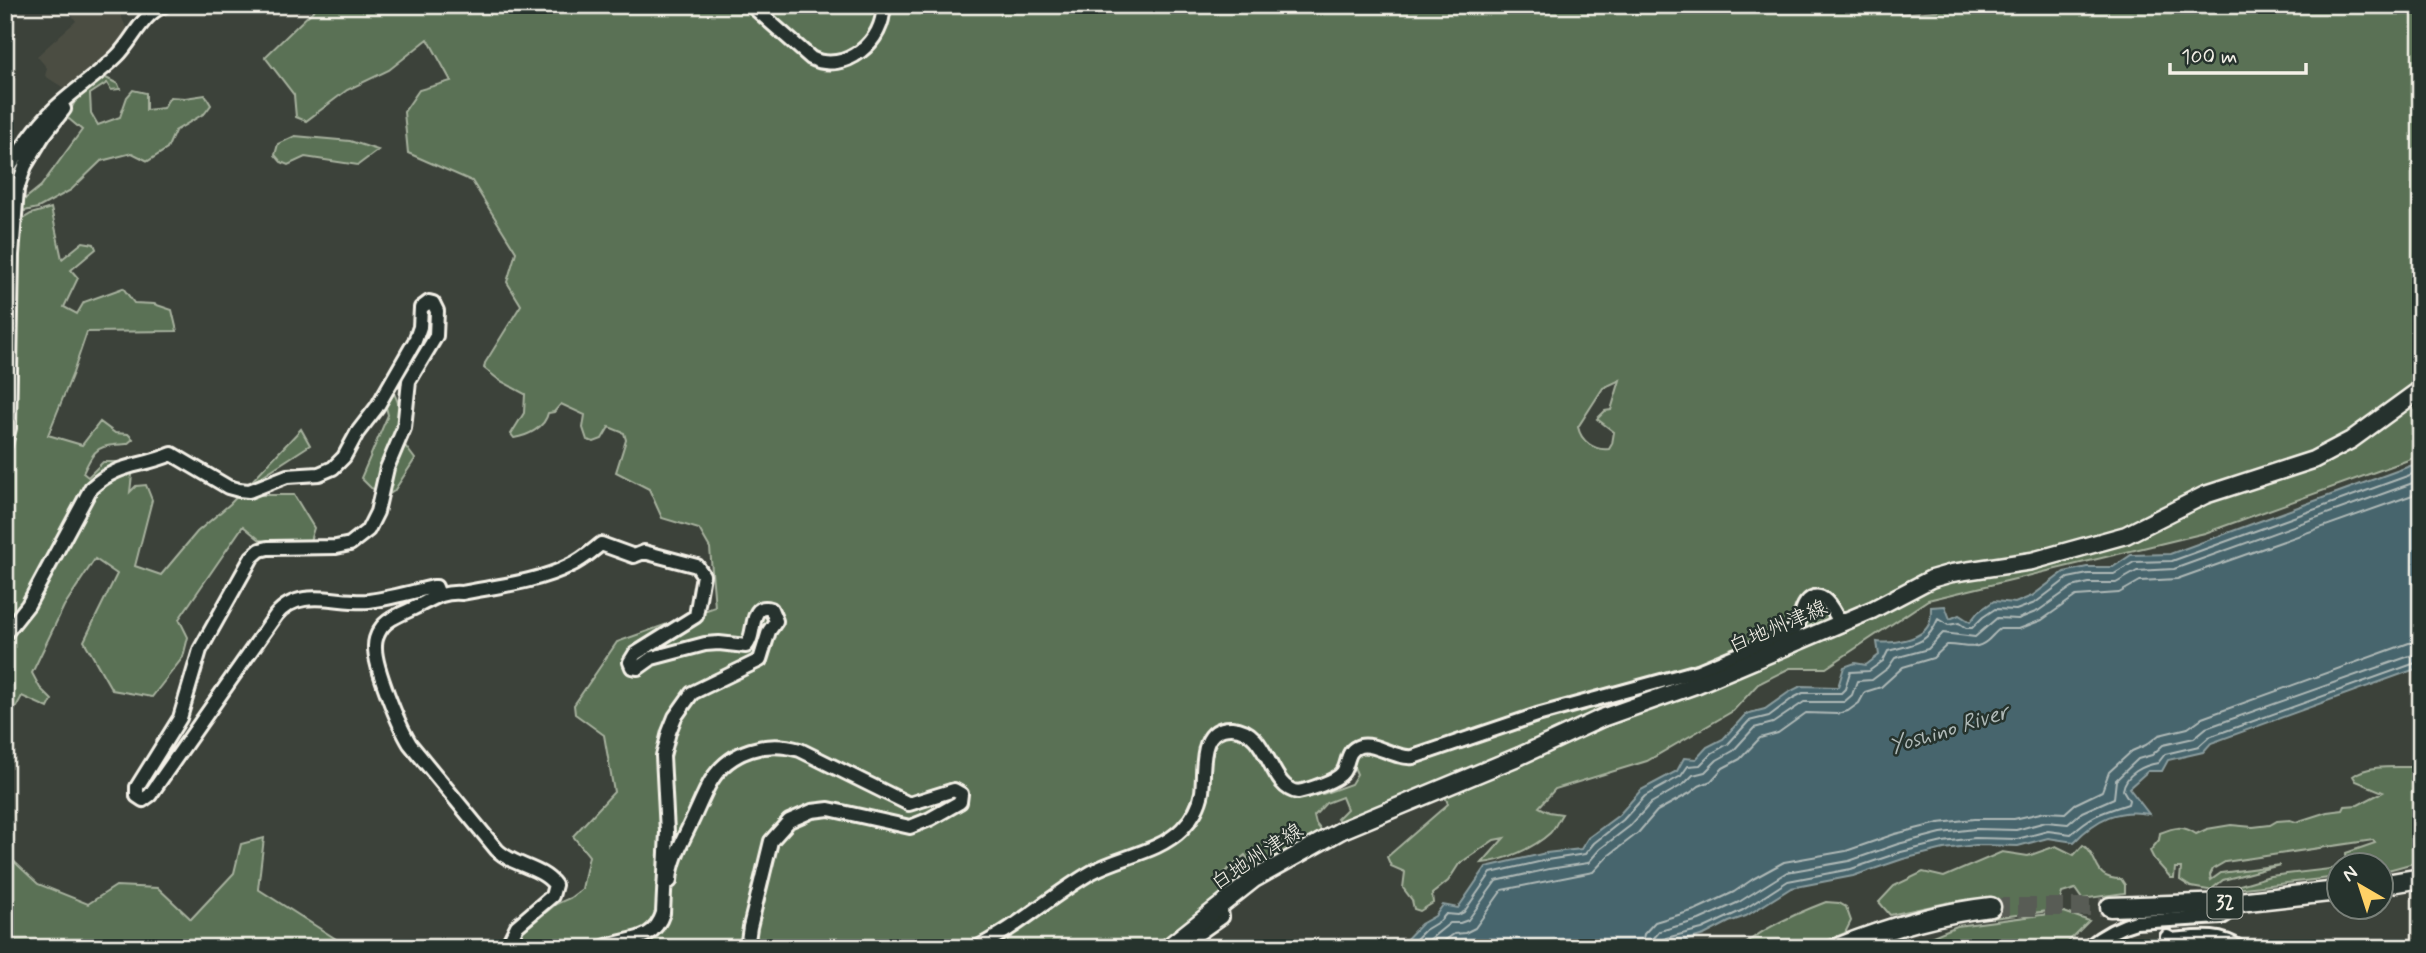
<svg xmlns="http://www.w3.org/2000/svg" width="2426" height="953" viewBox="0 0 2426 953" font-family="Mynerve,'Klee One',sans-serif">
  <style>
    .built { fill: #4b4d43 }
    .green { fill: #5a7155; stroke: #a7b19e; stroke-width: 2; fill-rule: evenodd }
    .water { fill: #47656d; stroke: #8c9d9e; stroke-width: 2 }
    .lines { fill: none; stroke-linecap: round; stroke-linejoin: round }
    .shore { stroke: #afb9b7; stroke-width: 2 }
    .highway-tunnel { stroke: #585c54; stroke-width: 18; stroke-dasharray: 18 9; stroke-linecap: butt }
    .minor-casing { stroke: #f4f1e8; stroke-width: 18 }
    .major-casing { stroke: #f4f1e8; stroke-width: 21 }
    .highway-casing { stroke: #f4f1e8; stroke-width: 23 }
    .minor { stroke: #26332d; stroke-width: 12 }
    .major { stroke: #26332d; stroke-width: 16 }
    .highway { stroke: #26332d; stroke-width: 18 }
    .labels { text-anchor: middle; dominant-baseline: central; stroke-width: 5; stroke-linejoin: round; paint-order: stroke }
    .shield { fill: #26332d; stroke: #b6b8b0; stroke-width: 2 }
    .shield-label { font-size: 19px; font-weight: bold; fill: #f4f1e8 }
    .street-label { font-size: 21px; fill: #f4f1e8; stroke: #26332d }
    .water-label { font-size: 23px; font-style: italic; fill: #afb9b7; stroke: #26332d }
  </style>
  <rect width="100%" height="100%" fill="#3c423a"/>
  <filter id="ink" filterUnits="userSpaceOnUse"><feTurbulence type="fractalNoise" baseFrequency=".0143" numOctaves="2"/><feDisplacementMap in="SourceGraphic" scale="14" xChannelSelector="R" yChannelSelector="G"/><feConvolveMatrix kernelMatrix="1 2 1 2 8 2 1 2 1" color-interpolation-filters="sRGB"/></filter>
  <g filter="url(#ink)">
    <path class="built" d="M65 5H128L119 11 128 32 115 51 67 90 45 76 47 68 37 56 76 21Z"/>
    <path class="green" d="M319 5H1896L1899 14 1938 11 1944 5H2421V453L2411 459 2205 533 1928 600 1826 668H1790L1758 684 1733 711 1647 761 1555 789 1539 807 1549 812 1562 814C1558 820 1555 828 1550 833 1534 848 1504 861 1482 863L1504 838 1494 840 1459 864 1448 881 1432 894 1433 903 1420 911 1414 909 1412 900 1403 888 1405 872 1391 866 1387 857 1448 804 1440 783 1341 822 1337 819 1347 809 1342 797 1326 803 1314 816 1316 824 1321 830 1316 834 1260 866 1250 862 1245 855 1224 873 1220 880 1226 892 1157 948H503L556 904 570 898 582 889 589 856 573 836 614 792 604 735 575 714 574 705 617 642 715 607 710 548 699 529 662 518 649 489 616 472 626 440 624 433 609 427 602 439 594 442 587 440 583 428 585 415 561 404 554 412 548 413C545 428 527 436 514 438L511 434 524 413 525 394 499 380 484 368 485 363 521 305 507 282 516 252 472 181 408 153 404 112 419 90 451 81 428 39 389 70 347 90 306 121 296 117 294 95 265 57ZM1620 380 1611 410 1605 411 1597 419 1614 432 1612 444 1609 449C1594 451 1581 441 1578 427L1603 388ZM1365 742 1371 749 1360 751 1351 760 1357 774 1351 784 1323 794 1315 790C1299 797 1289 796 1278 782L1282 778 1289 785 1297 788C1307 785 1334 777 1340 769 1351 754 1340 747 1365 742Z
      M104 77 118 84 120 89 111 90 107 83 90 94 91 113 98 125 120 117 127 97 133 90 146 93V110L163 108 170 97 185 98 205 95 211 105 205 113 175 131 167 149 148 161 132 153 101 161 71 190 38 208 24 211 20 203 41 186 82 130 69 119 64 120 30 168 58 123 69 113 79 94Z
      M295 136 350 141 378 150 358 165 305 157 288 165 281 162 275 155 278 144Z
      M51 208 62 259 83 242 94 244 96 249 71 270 78 278 64 307 77 314 84 302 123 288 134 303 154 304 172 310 177 331 87 332 73 373 48 435 82 445 100 422 115 433 128 434 133 439 127 444C98 446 96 446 83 473L88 477 103 462H120L132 475 130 492 136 486 146 485 152 500 135 566 161 575 197 532 230 504 301 429 310 445 256 480 257 495H294L314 528 309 544 260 540 243 526 179 619 188 637 183 657 152 697 112 690 84 641 117 574 95 559 64 606 32 673 40 688 52 700 48 708 22 696 5 727V332L17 237 21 220 31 214Z
      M392 390C402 406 401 417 397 435L415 459 394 491 388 495 371 488 361 478 388 415 385 403Z
      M2411 767 2421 768V851L2416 856 2421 861 2381 872 2380 866 2347 865 2346 853 2375 843 2373 840 2225 862 2213 869 2210 875 2211 880 2221 873 2280 865 2223 880 2213 888 2214 891 2191 887 2180 880 2181 868H2175L2174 878H2171L2154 859 2150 851 2159 840 2160 833C2175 827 2182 825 2196 834L2207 829 2231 825 2253 827 2270 825 2277 821 2290 820 2296 822 2327 812 2343 810 2345 806 2358 805 2383 792 2356 781 2353 776C2367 765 2393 767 2411 767Z
      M264 838 258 889 350 948H5V853L38 884 88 904 116 886 158 888 191 919 234 873 241 844Z
      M2083 845C2101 858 2091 879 2121 879L2125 885V893L2082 899 2075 889 2062 893 2057 910 1993 918 1990 900 1951 902 1890 915 1879 902 1894 886 1923 872 1944 877 2002 852 2028 856 2056 846 2074 855Z
      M2338 868V877L2235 889 2233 887 2270 876Z
      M1826 902 1839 903 1846 907 1851 921 1845 933 1810 948H1741C1761 928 1800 912 1826 902Z
      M2064 912 2089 921 2062 948H1904L1957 926Z"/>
    <path class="water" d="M2421 462V667L2211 743 2203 752 2168 760 2162 771H2148L2129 788 2149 814C2118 808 2096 819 2074 842L2048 838 2018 846 1976 845 1944 849 1903 859 1853 876 1791 888 1746 916 1729 922 1704 935 1661 948H1398L1421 924 1435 916 1443 905 1458 908 1486 867 1546 853 1581 849 1588 838 1619 815 1641 790 1677 771 1684 758 1696 759 1707 747 1723 739 1746 714 1765 709 1789 692 1801 686 1838 687 1844 667 1855 663 1866 665 1879 655 1877 642C1892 644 1922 640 1929 624 1931 620 1931 612 1931 607L1945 606 1950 619 1959 615 1970 622 1978 612 1994 601 2015 603 2032 596 2064 572 2087 567H2113L2131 555 2170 554Z"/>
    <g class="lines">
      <path class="shore" d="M1407 948 1425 930 1440 921 1446 914 1458 915 1464 912 1491 873 1547 860 1585 854 1594 843 1623 820 1645 796 1681 776 1688 766 1700 765 1712 753 1728 744 1749 721 1769 716 1793 698 1803 693H1841L1845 689 1850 672 1869 671 1883 661 1888 651C1914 644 1927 645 1938 619L1948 625 1959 623 1966 628H1972L1983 617 1995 609 2016 610 2035 603 2068 578 2088 574H2114L2134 562 2172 561 2421 471
        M1419 948 1450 923H1460L1468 920 1496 881 1549 869 1588 863 1600 849 1630 826 1651 803 1684 784 1693 775 1705 772 1717 760 1733 751 1754 728 1773 723 1804 702H1844L1852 695 1857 681 1872 680 1888 668 1895 658 1928 649 1943 633 1975 637 1997 618 2018 619 2038 611 2072 587 2089 583H2116L2137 571 2174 569 2421 480
        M1434 948 1454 934 1465 933 1475 928 1502 890 1593 872 1608 856 1638 833 1657 811 1690 793 1699 786 1711 781 1723 768 1740 759 1760 738 1778 733 1806 713 1837 714 1848 711 1859 703 1865 692 1881 687 1903 667 1933 658 1947 645C1961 644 1974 652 1987 641 1992 637 1995 632 2000 629H2019L2042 620 2076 596 2119 593 2140 581 2177 579 2421 492
        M1641 948 1644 934 1655 922 1695 910 1734 892 1753 879 1784 862 1846 851 1895 834 1939 823 1974 819H2014L2045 812 2065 813 2075 804 2102 791 2109 772 2132 751 2146 745 2159 735 2188 728 2202 718 2409 643 2421 642
        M1652 948 1653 939 1660 931 1699 920 1739 902 1787 872 1849 861 1898 844 1941 833 1975 829 2016 830 2046 822 2068 824 2082 812 2114 798 2116 780 2138 759 2152 755 2163 745 2194 738 2206 728 2421 652
        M1661 948V942L1666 938 1702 929 1743 910 1788 881 1851 869 1901 852 1943 842 1975 838 2017 839 2048 831 2071 834C2093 814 2101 813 2128 804L2129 800 2123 790C2125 774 2144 765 2158 763L2165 754 2199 746 2209 737 2421 661"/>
      <path class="highway-tunnel" d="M1991 907H2110"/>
      <defs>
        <path id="minor" d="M751 5 811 58C844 75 886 41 883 5
          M5 175C20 150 39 121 62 102 80 86 100 73 117 56 134 39 141 15 165 5
          M5 445 9 428 12 255 17 189 25 166 43 136 64 109 61 103
          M5 634 28 605 91 488C119 462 139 468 172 454L228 487 239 490 249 491 287 476 319 474 333 468 344 457 357 433 377 407 415 341 420 327 421 308 429 302 433 303 437 311 436 336 409 381 404 428 387 468 377 512 368 530 350 544 336 547 268 548 260 550 252 557 200 650 180 718 137 787V796L143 800 150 795 276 615C300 586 337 604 369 601 391 598 412 592 433 587H436L439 595
          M670 881C671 861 682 842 690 825 697 811 703 795 711 781 730 750 767 740 800 750L909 804 954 790 961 794 960 802 930 819 910 827 829 809 812 811 789 821 771 841 750 927 747 948
          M2167 937 2172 940C2197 938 2218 933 2240 948
          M1185 943 1222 917 1220 905
          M506 948 517 926 552 896 555 885C542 867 513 866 497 850L410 744C399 726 374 666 375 646 375 641 377 635 380 630 387 618 404 613 416 607 432 599 443 591 462 593 497 586 537 582 569 566 581 561 591 552 601 544L634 556 644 552 697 566 703 575 696 616 635 654 630 662 632 667 638 668 652 658 705 644 719 643 746 646C757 635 748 602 771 609L776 621 769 631 760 660 692 693 675 717 669 732 663 756 667 832 663 913C653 944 627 937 602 948
          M976 948C1018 927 1052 895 1092 872 1121 856 1158 853 1182 829 1192 819 1200 805 1202 792 1205 770 1197 727 1232 728 1270 730 1268 788 1298 792 1308 790 1337 781 1343 772 1349 763 1346 750 1360 746 1375 742 1395 759 1413 757L1537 715 1698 671 1791 632C1804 622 1798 614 1806 603 1821 584 1834 611 1840 623
          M2087 948C2102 936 2117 927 2136 922L2222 917 2230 912V903"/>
        <path id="major" d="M1167 948 1254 879 1342 830 1520 756 1602 718 1698 684 1872 610 1931 579 1952 573 2032 561 2126 535 2205 495 2313 460 2351 440 2421 389"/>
        <path id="highway" d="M2380 885 2421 878
          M2110 907 2230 903 2338 891
          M1837 948C1887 928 1937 913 1991 907"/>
      </defs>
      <use href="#minor" class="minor-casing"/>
      <use href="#major" class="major-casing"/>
      <use href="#highway" class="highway-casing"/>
      <use href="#minor" class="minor"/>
      <use href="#major" class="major"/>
      <use href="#highway" class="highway"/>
    </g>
  </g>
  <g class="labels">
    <rect class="shield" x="2207.5" y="887.5" width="35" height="31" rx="5"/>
    <g class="shield-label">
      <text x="2225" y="903">32</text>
    </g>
    <g class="street-label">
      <text transform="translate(1778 627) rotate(-23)">白地州津線</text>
      <text transform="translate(1257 857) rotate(-33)">白地州津線</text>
    </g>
    <g class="water-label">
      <text transform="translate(1949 730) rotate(-17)">Yoshino River</text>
    </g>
  </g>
  <rect width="2426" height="953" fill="none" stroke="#26332d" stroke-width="28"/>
  <rect x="14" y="14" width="2398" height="925" fill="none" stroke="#f4f1e8" stroke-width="2.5" filter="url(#ink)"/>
  <g transform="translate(2360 886) rotate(321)"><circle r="33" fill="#26332d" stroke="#787f78" stroke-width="2"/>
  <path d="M0-5L12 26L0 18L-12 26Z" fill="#ffd166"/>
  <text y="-10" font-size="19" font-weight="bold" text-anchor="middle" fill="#f4f1e8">N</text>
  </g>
  <path d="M2170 63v10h136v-10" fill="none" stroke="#f4f1e8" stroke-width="3.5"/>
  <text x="2181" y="63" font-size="21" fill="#f4f1e8" stroke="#26332d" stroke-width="5" paint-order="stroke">100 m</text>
</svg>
